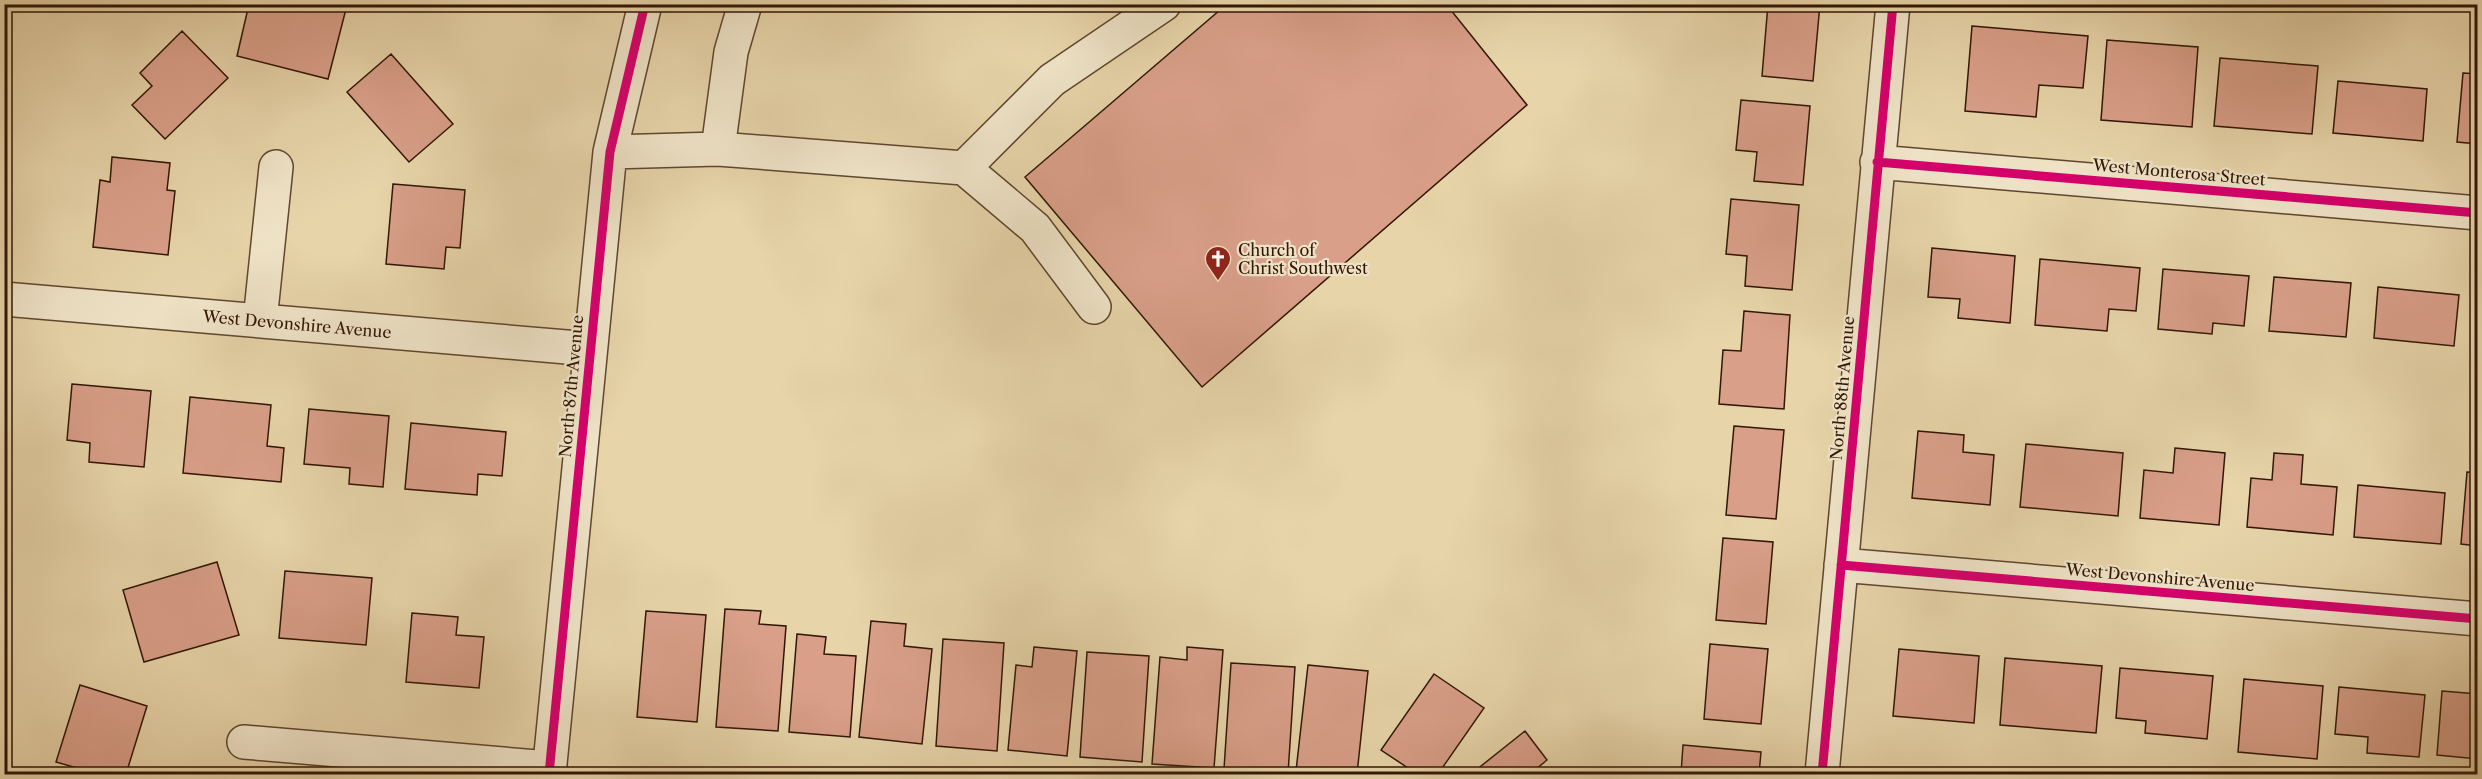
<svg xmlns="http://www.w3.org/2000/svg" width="2482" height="779" viewBox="0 0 2482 779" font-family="'Libre Caslon Text',serif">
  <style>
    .building { fill: #d99f89; stroke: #321605; stroke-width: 1.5 }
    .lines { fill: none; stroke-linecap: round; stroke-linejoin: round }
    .minor-casing { stroke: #5f462e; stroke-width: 36 }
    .minor { stroke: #efe3c7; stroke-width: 33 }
    .cycleway-casing { stroke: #efe3c7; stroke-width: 13 }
    .cycleway { stroke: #d6006c; stroke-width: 9 }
    .labels { text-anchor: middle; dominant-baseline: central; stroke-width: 4.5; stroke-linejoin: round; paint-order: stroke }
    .street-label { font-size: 16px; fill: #321605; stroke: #efe3c7 }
    .poi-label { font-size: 16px; fill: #321605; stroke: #efe3c7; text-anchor: start }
  </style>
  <rect width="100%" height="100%" fill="#e7d4a9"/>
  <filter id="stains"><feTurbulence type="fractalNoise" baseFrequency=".00333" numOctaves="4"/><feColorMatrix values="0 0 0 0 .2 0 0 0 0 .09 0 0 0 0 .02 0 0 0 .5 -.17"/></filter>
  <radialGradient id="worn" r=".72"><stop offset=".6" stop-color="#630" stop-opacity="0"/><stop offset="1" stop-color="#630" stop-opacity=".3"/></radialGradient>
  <path class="building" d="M249 4H264L279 9 281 4H327L346 9 328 79 237 56Z
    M1227 4H1446L1527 105 1202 387 1025 177Z
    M1768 4H1820L1813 81 1762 76Z
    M1974 4H2028V11Z
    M1972 26 2088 36 2083 88 2039 85 2036 117 1965 111Z
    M182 31 228 78 165 139 132 105 152 86 140 73Z
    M2107 40 2198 47 2192 127 2101 120Z
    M391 54 453 124 409 162 347 92Z
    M2220 58 2318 66 2312 134 2214 126Z
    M2463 73 2478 74V144L2457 142Z
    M2338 81 2427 89 2423 141 2333 133Z
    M1741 100 1810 106 1803 185 1754 181 1757 152 1736 150Z
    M112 157 170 163 167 190 175 191 168 255 93 247 100 180 110 182Z
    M393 184 465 190 460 248 446 247 444 269 386 264Z
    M1731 199 1799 205 1792 290 1745 286 1747 256 1726 254Z
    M1932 248 2015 256 2010 323 1958 318 1960 299 1928 297Z
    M2040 259 2140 268 2136 311 2109 309 2107 331 2035 325Z
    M2163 269 2249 276 2244 326 2213 323 2212 334 2158 329Z
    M2274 277 2351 283 2346 337 2269 331Z
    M2378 287 2459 295 2454 346 2374 338Z
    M1744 311 1790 315 1784 409 1719 404 1723 350 1741 351Z
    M72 384 151 391 144 467 89 462 90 443 67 440Z
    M190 397 271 405 267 446 284 448 281 482 183 473Z
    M309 409 389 416 383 487 349 484 350 468 304 464Z
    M411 423 506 432 502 476 478 474 477 495 405 489Z
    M1734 426 1784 430 1776 519 1726 515Z
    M1918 431 1964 435 1963 452 1994 455 1990 505 1912 498Z
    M2026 444 2123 453 2118 516 2020 507Z
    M2175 448 2225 453 2219 525 2140 518 2144 470 2173 473Z
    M2274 453 2303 455 2301 484 2337 487 2333 535 2247 527 2251 478 2272 480Z
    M2467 472 2478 473V546L2461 544Z
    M2358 485 2445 493 2441 544 2354 537Z
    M1723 538 1773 542 1766 624 1716 620Z
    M217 562 239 635 144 662 123 590Z
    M285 571 372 578 366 645 279 638Z
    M725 609 761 611 759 624 786 626 778 731 716 727Z
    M646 611 706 615 697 722 637 717Z
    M412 613 458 617 456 635 484 637 479 688 406 682Z
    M871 621 906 624 904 646 932 649 922 744 859 737Z
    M797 634 826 637 824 654 856 656 850 737 789 732Z
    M943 639 1004 643 997 751 936 746Z
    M1710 644 1768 649 1761 724 1704 719Z
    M1034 647 1077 651 1067 756 1008 750 1016 665 1032 667Z
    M1187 647 1223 650 1214 768 1152 764 1160 657 1187 660Z
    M1899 649 1979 656 1974 723 1893 716Z
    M1087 652 1149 656 1142 762 1080 757Z
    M2005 658 2102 666 2096 733 2000 725Z
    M1231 663 1295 667 1288 774 1224 769Z
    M1308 665 1368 671 1357 774 1296 771Z
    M2120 668 2213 676 2207 739 2145 733 2146 721 2116 718Z
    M1434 674 1484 708 1438 774H1417L1381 750Z
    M2244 679 2323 686 2317 759 2238 752Z
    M80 685 147 706 126 774H98L56 762Z
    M2339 687 2425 695 2419 757 2367 753 2368 737 2335 734Z
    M2442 691 2478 694V759L2437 755Z
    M1525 731 1547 760 1530 774H1471Z
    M1683 745 1761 752 1759 774H1681Z"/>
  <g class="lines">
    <defs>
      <path id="minor" d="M718 149 731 52 745 4
        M610 152 718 149 964 168 1035 228 1094 307
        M1877 162 2478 213
        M964 168 1052 80 1164 4
        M4 299 590 349
        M260 321 276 167
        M1841 565 2478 619
        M244 742 549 768
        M549 774 610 152 645 4
        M1822 774 1893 4"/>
    </defs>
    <use href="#minor" class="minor-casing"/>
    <use href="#minor" class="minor"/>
    <defs>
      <path id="cycleway" d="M1877 162 2478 213
        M1841 565 2478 619
        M549 774 610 152 645 4
        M1822 774 1893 4"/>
    </defs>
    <use href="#cycleway" class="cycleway-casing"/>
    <use href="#cycleway" class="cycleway"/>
  </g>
  <defs>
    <symbol id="church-pin" viewBox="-11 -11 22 30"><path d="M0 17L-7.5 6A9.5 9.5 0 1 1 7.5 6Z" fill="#8f2418" stroke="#efe3c7"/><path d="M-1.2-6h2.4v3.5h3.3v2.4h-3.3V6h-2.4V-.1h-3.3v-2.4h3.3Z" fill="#fff"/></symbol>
  </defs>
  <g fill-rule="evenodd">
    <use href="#church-pin" x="1203" y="244" width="30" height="40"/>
  </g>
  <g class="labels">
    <g class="street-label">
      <text transform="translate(2179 172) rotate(5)">West Monterosa Street</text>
      <text transform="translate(297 324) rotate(5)">West Devonshire Avenue</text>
      <text transform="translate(571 386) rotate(-85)">North 87th Avenue</text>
      <text transform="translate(1842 388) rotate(-85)">North 88th Avenue</text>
      <text transform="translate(2160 577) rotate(5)">West Devonshire Avenue</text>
    </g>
    <g class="poi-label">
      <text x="1238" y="250">Church of<tspan x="1238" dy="18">Christ Southwest</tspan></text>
    </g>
  </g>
  <rect width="2482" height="779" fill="none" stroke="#e7d4a9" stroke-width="24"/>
  <rect x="6" y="6" width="2470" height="767" fill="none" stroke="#321605" stroke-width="3"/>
  <rect x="12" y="12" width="2458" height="755" fill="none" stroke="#321605" stroke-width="1.5"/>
  <rect width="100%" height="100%" filter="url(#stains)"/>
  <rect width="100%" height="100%" fill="url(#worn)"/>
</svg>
